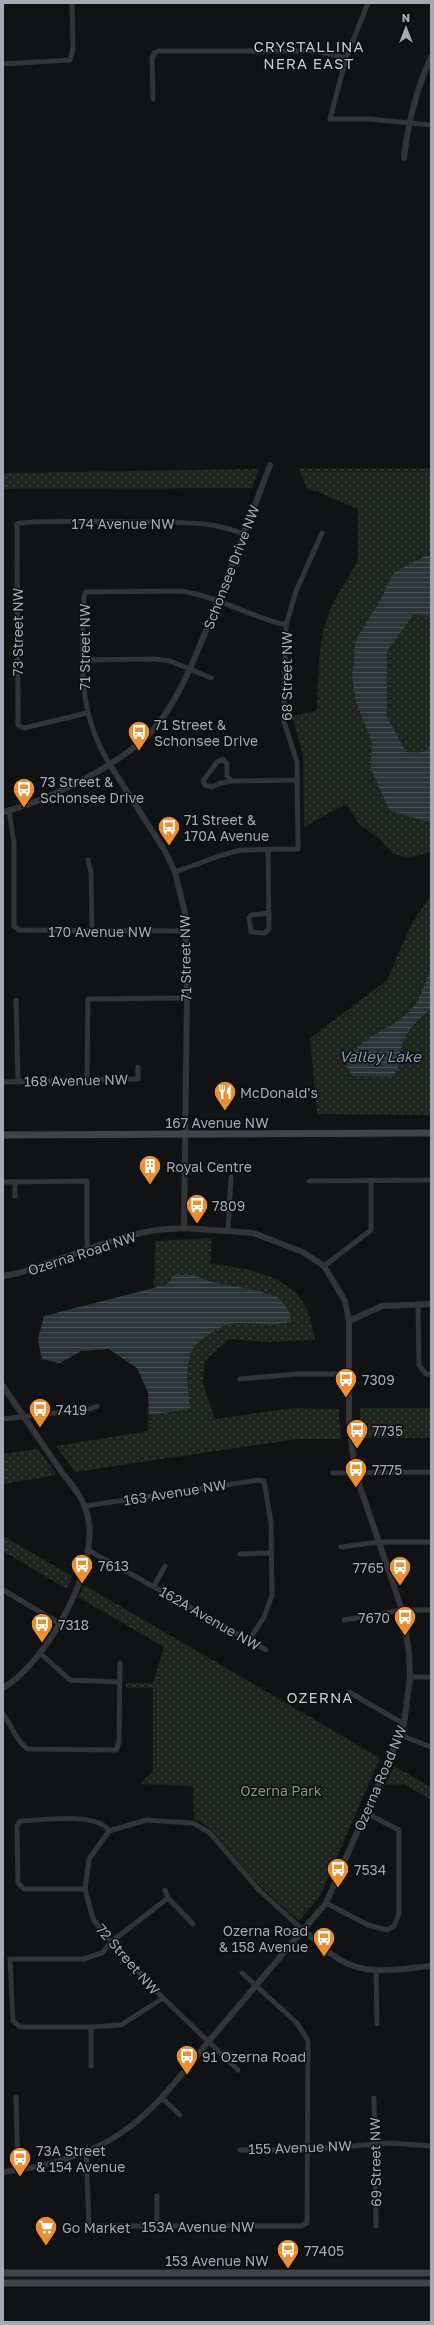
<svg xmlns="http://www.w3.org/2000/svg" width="434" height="2325" viewBox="0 0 434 2325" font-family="'Golos Text',sans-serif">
  <defs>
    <pattern id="park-dots" width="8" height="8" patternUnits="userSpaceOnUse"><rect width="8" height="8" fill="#1e251e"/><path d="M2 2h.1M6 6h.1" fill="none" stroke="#3c423c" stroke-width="1.8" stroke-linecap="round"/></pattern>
    <pattern id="water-rules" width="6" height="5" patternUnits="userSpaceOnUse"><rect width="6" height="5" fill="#2b363b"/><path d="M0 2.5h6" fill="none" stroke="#475055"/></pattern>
  </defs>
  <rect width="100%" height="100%" fill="#111213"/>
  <g fill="url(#park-dots)">
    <polygon points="299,468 431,468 431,852 407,858 392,853 380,839 359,824 346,804 304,827 303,755 292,716 317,711 319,659 323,630 332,605 358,560 358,509 306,487"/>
    <polygon points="259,469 252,488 3,489 3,473"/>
    <polygon points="431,895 431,1115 317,1114 310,1038 387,980 411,925"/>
    <path d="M212,1238L210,1264C243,1267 289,1274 306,1307C311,1317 313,1329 315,1340L265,1342L229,1339L205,1361L203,1383L215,1419L294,1408L339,1409L341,1439H297L75,1472L56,1446L148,1431V1392L137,1368L109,1349L81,1351L60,1363L42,1359L38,1339L44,1316L154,1288L155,1241Z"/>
    <polygon points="360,1408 431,1408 431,1438 361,1438"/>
    <polygon points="38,1449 57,1475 3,1484 3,1454"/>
    <polygon points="3,1536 72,1576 67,1589 3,1551"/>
    <polygon points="84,1585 380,1758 320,1896 299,1921 258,1884 212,1830 194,1818 193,1786 140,1784 153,1771 153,1688 126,1688 126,1683 153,1683 164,1647 78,1597"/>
    <polygon points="394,1766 431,1787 431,1800 404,1784 385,1785"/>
  </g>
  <g fill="url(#water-rules)">
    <path d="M425,556H431V619L428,616L414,614L387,651V717L406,752C417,753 426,754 431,744V823L389,810L371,769L372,743L356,702L352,676L356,639L381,599L393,573Z"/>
    <path d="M431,968V1008C418,1020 406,1030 401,1048C397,1063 403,1063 392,1077L353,1076L347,1067C358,1034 385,1034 408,1013C420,1002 425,983 431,968Z"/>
    <path d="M174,1275H193L212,1282L259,1291L279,1298L289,1311L291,1321C273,1328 254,1322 236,1323C224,1323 196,1340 191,1352C185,1369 188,1392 190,1409L149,1415L148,1392L137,1368L109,1349L81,1351L60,1363L42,1359L38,1339L44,1316L166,1285Z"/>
  </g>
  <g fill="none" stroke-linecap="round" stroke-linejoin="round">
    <g stroke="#333438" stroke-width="5">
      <polyline points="368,3 346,58 330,119 369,119 431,125"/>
      <polyline points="3,64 70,60 73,49 72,3"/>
      <polyline points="153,99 152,59 154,53 159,51 317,51 346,58"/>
      <polyline points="83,660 154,659 170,661 211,678"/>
      <path d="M87,713L24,728L18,725L17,524C26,519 186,522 205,524C219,526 231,529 244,534"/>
      <path d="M110,765C75,708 83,660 84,596L86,592L181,591C217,596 250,617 286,625"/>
      <polyline points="232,781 221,783 212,787 205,785 203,781 217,762 223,759 227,764 227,776 232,781 297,780"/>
      <polyline points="9,810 14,843 14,926 19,930 187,931"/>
      <polyline points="268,849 269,929 265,933 251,932 249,918 251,915 269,913"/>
      <polyline points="88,860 91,873 92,931"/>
      <polyline points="175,872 222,855 241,850 298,849 297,762 284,722 284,712 286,625 296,591 322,533"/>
      <polyline points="16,1000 18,1082"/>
      <polyline points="87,1080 88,999 187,998"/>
      <polyline points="3,1082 138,1079 138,1067"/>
      <polyline points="309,1181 431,1180"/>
      <polyline points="3,1182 87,1181 87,1248"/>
      <polyline points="15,1196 15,1182"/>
      <polyline points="228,1230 231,1177"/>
      <polyline points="324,1266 371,1230 371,1180"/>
      <polyline points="418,1304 419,1365 426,1374 431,1374"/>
      <polyline points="240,1379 297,1374 350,1374"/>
      <polyline points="3,1419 90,1409 97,1406"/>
      <polyline points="333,1473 431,1472"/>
      <polyline points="85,1506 259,1480 264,1481 271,1523 272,1595 264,1617 249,1640"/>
      <polyline points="341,1547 379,1542 431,1542"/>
      <polyline points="88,1550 266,1650"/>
      <polyline points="240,1554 272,1553"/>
      <polyline points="154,1586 165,1566"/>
      <polyline points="3,1590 59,1623"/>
      <polyline points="344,1620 402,1610 431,1610"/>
      <polyline points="40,1653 70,1680 119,1682"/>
      <polyline points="410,1677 431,1677"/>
      <polyline points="349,1692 404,1724"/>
      <path d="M3,1714C11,1724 17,1743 28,1749L116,1750L119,1742L120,1663"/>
      <polyline points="400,1735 431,1747"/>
      <polyline points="109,1831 89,1859 85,1889 93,1919 111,1942 163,1998 238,2070"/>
      <polyline points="109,1831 146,1820 193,1823 210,1833 259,1890 303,1930"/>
      <path d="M85,1889H24L18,1883L17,1826L20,1821C41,1820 98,1812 109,1831"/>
      <polyline points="165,1890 168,1898 193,1924"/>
      <polyline points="326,1903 368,1925 387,1930 394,1926 399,1914 399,1830 366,1813"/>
      <polyline points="376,1971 377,2024"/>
      <polyline points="163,1998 121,2025 91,2027 20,2027 13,2021 10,1959 83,1959 102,1953 111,1942 168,1898"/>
      <polyline points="91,2066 91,2027"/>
      <polyline points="16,2097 18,2170"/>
      <polyline points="162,2098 180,2115"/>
      <polyline points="374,2098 376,2226"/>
      <polyline points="240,2150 301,2150 390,2143 431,2146"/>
      <polyline points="86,2151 89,2226 301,2226 307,2223 308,2041 297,2023 242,1973"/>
      <polyline points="157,2196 157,2226"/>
    </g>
    <g stroke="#333438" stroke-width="6">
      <path d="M404,158C408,122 416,90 431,57"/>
      <polyline points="110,765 165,851 175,872 185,913 187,998 184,1228"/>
      <path d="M3,812C48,801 122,764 153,730C181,699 202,640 218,601C235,556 253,511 270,465"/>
      <path d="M3,1276L19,1273L126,1236L156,1230L184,1228L253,1233L303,1252L324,1266L345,1301L349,1321V1420L355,1472L402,1610L409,1653L410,1677L404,1724L400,1735L326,1903L303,1930C272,1967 240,2004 209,2041C179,2077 151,2117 110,2140C77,2158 40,2168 3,2172"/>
      <polyline points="349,1321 382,1306 431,1304"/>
      <path d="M3,1386L63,1474C76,1489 87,1504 89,1524C95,1575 46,1662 3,1688"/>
      <path d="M303,1930C314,1939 325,1950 337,1958C365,1977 400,1969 431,1966"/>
    </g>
    <g stroke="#414348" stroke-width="7">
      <polyline points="3,1135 431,1133"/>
      <polyline points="3,2273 431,2273"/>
      <polyline points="3,2283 431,2283"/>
    </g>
  </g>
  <defs>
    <g id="bus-pin" transform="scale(1.15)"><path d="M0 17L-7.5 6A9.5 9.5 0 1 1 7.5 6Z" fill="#ea9032" stroke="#0c0d0e"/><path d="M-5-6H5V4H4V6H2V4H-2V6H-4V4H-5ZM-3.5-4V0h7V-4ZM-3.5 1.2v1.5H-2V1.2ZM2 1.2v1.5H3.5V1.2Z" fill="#fff"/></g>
    <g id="restaurant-pin" transform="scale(1.15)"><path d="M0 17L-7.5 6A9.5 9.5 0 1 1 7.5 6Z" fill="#ea9032" stroke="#0c0d0e"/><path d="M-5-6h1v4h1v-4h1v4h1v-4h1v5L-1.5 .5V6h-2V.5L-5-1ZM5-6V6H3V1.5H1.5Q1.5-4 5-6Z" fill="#fff"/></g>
    <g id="building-pin" transform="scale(1.15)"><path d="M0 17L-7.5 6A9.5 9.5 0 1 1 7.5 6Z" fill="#ea9032" stroke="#0c0d0e"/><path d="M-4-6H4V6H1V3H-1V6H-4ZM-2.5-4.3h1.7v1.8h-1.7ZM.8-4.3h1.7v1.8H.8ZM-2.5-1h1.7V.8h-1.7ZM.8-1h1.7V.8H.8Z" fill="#fff"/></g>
    <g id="supermarket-pin" transform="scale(1.15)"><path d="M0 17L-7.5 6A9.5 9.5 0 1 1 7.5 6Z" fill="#ea9032" stroke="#0c0d0e"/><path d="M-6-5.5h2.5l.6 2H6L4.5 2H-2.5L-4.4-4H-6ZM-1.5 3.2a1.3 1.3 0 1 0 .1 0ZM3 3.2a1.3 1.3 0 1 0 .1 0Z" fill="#fff"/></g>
  </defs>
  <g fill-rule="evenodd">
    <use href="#bus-pin" x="139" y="732"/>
    <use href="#bus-pin" x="24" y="789"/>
    <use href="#bus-pin" x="169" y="827"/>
    <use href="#restaurant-pin" x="225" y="1092"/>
    <use href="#building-pin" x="150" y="1166"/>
    <use href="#bus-pin" x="197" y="1205"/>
    <use href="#bus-pin" x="346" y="1379"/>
    <use href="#bus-pin" x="40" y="1409"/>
    <use href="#bus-pin" x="357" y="1430"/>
    <use href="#bus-pin" x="356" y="1469"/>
    <use href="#bus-pin" x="82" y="1565"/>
    <use href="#bus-pin" x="400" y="1567"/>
    <use href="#bus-pin" x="405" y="1617"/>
    <use href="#bus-pin" x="42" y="1624"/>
    <use href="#bus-pin" x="338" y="1869"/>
    <use href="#bus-pin" x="324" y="1938"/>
    <use href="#bus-pin" x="187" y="2056"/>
    <use href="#bus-pin" x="20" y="2158"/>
    <use href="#supermarket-pin" x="46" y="2227"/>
    <use href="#bus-pin" x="288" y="2250"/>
  </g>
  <g text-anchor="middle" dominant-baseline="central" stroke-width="3" stroke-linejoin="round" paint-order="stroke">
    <g font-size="14" fill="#a3aab3" stroke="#0c0d0e">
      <text x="123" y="523">174 Avenue NW</text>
      <text transform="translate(231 567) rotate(-69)">Schonsee Drive NW</text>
      <text transform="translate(17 632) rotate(-90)">73 Street NW</text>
      <text transform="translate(84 647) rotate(-90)">71 Street NW</text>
      <text transform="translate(286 676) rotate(-90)">68 Street NW</text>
      <text x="100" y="931">170 Avenue NW</text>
      <text transform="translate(185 958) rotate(-91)">71 Street NW</text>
      <text transform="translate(76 1080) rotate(-1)">168 Avenue NW</text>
      <text x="217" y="1122">167 Avenue NW</text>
      <text transform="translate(82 1253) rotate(-18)">Ozerna Road NW</text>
      <text transform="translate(175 1492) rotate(-9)">163 Avenue NW</text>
      <text transform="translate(210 1618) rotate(30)">162A Avenue NW</text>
      <text transform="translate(380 1778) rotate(-67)">Ozerna Road NW</text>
      <text transform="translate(128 1959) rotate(49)">72 Street NW</text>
      <text transform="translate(300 2147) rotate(-2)">155 Avenue NW</text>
      <text transform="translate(375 2162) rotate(-91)">69 Street NW</text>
      <text x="198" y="2226">153A Avenue NW</text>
      <text x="217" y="2260">153 Avenue NW</text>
    </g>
    <g font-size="14" fill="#a3aab3" stroke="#0c0d0e" text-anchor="start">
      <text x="154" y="724">71 Street &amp;<tspan x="154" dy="16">Schonsee Drive</tspan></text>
      <text x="40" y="781">73 Street &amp;<tspan x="40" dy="16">Schonsee Drive</tspan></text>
      <text x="184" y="819">71 Street &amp;<tspan x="184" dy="16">170A Avenue</tspan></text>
      <text x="240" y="1092">McDonald's</text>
      <text x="166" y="1166">Royal Centre</text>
      <text x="212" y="1205">7809</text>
      <text x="362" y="1379">7309</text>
      <text x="56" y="1409">7419</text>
      <text x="372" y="1430">7735</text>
      <text x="372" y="1469">7775</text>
      <text x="98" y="1565">7613</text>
      <text x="384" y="1567" text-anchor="end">7765</text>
      <text x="390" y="1617" text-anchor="end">7670</text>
      <text x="58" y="1624">7318</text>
      <text x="354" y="1869">7534</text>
      <text x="308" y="1930" text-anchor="end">Ozerna Road<tspan x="308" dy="16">&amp; 158 Avenue</tspan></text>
      <text x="202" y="2056">91 Ozerna Road</text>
      <text x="36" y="2150">73A Street<tspan x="36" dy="16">&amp; 154 Avenue</tspan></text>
      <text x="62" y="2227">Go Market</text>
      <text x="304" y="2250">77405</text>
    </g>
    <g font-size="14" fill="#7e9e7b" stroke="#0c0d0e">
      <text x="281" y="1790">Ozerna Park</text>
    </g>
    <g font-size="15" letter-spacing="1" fill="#c4c9cf" stroke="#0c0d0e">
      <text x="309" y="46">CRYSTALLINA<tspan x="309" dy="17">NERA EAST</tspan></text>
      <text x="320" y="1697">OZERNA</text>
    </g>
    <g font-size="15" font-style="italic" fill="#7b9ead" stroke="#0c0d0e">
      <text x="380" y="1056">Valley Lake</text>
    </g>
  </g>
  <rect width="434" height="2325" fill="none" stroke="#a3aab3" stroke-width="8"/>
  <g transform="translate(406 28)" stroke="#0c0d0e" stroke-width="3" paint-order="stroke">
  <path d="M0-3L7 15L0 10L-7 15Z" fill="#a3aab3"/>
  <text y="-6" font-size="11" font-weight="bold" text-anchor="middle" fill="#a3aab3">N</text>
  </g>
</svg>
